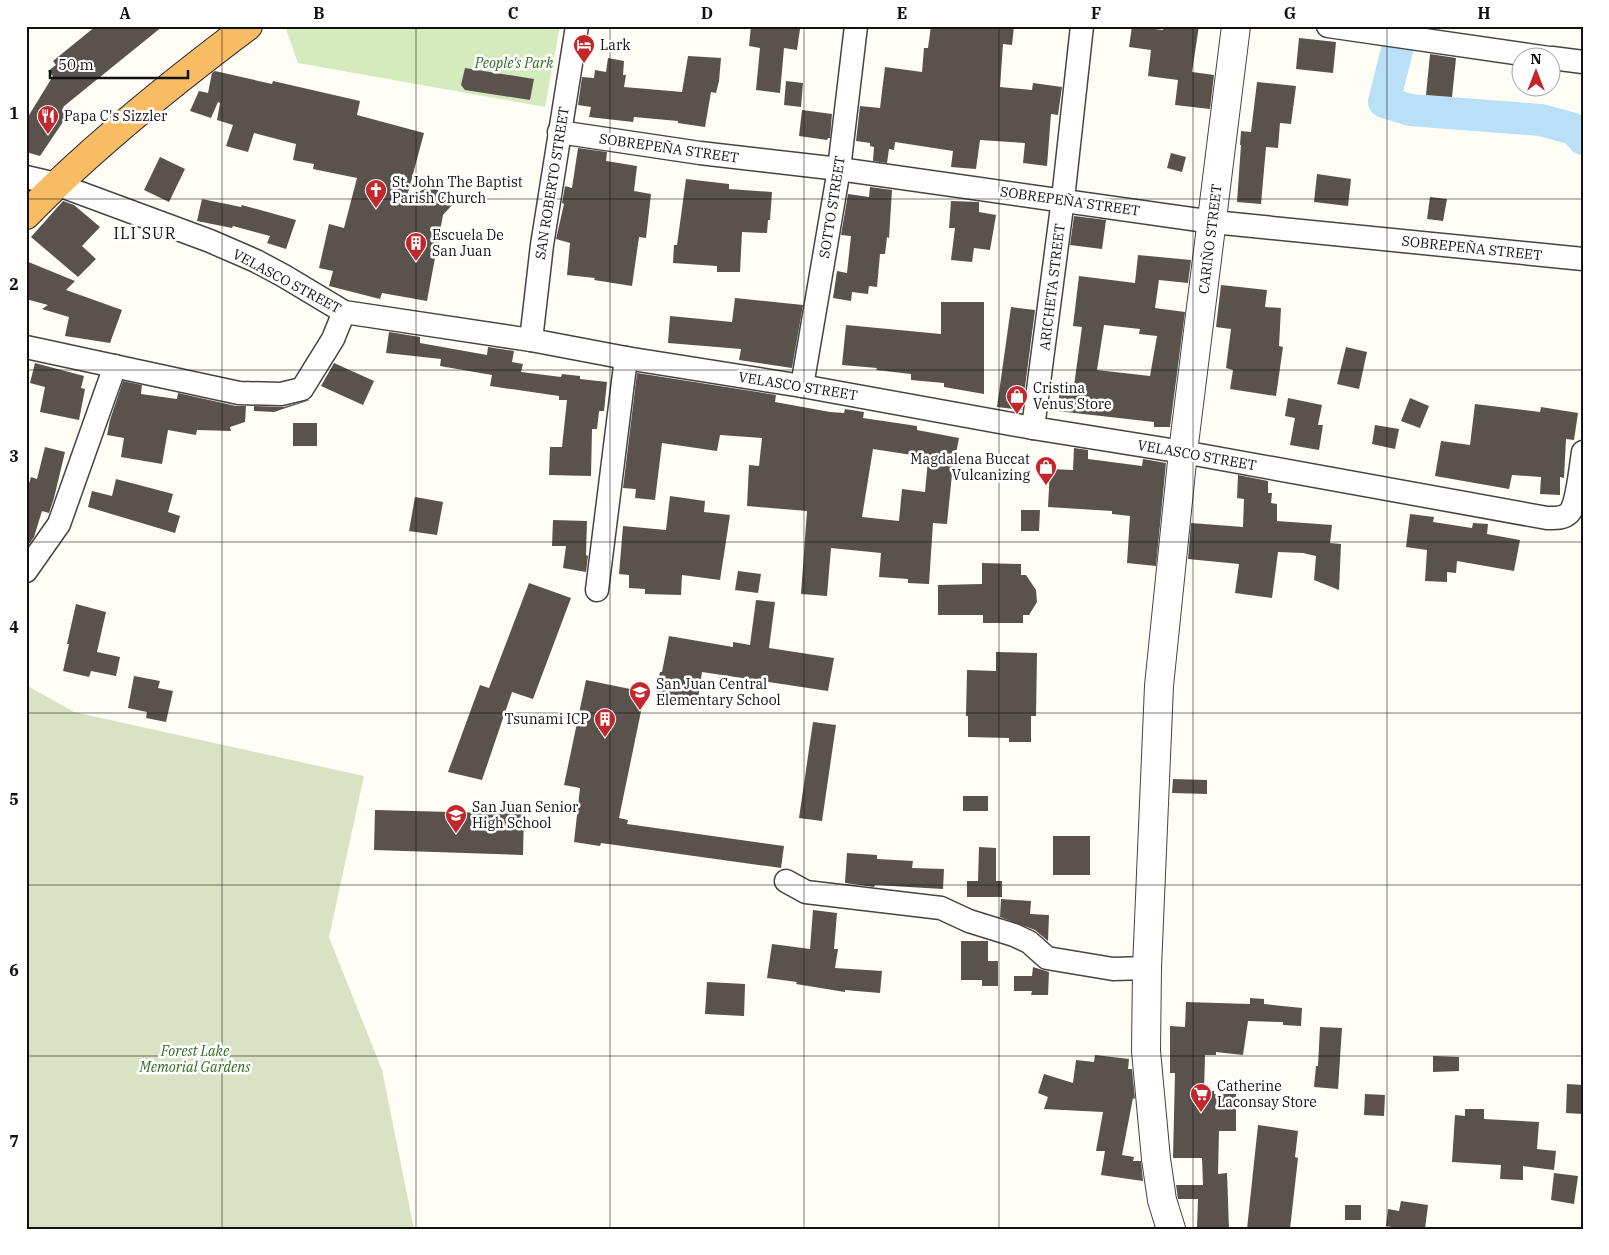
<svg xmlns="http://www.w3.org/2000/svg" width="1609" height="1255" viewBox="0 0 1609 1255" font-family="'IBM Plex Serif',serif">
  <rect width="100%" height="100%" fill="#fffdf5"/>
  <polygon fill="#d5ebbd" points="285,26 560,26 545,107 298,63"/>
  <polygon fill="#d9e3c4" points="26,685 74,712 364,776 329,937 382,1070 414,1229 26,1229"/>
  <g fill="none" stroke-linecap="round" stroke-linejoin="round">
    <polyline stroke="#b9e0f7" stroke-width="32" points="1403,26 1384,102 1410,110 1541,120 1574,129 1583,139"/>
  </g>
  <g fill="#5a524d" fill-rule="evenodd">
    <polygon points="96,26 163,26 63,107 69,113 40,156 26,152 26,120 53,76 48,71 56,65 53,61"/>
    <polygon points="751,26 784,26 800,29 797,50 784,48 780,93 756,90 760,48 749,46"/>
    <polygon points="931,26 1014,26 1012,45 1003,44 1000,87 1032,90 1033,83 1062,87 1058,115 1051,114 1047,166 1023,163 1025,143 980,140 976,169 951,167 953,151 895,142 894,150 889,149 887,163 873,161 874,147 870,146 870,143 856,141 860,106 880,108 885,67 922,72 924,48 928,48"/>
    <polygon points="1132,26 1163,30 1163,26 1199,26 1192,72 1214,75 1210,109 1175,105 1178,80 1148,76 1151,50 1129,47"/>
    <polygon points="1299,38 1336,42 1333,73 1296,69"/>
    <polygon points="1430,54 1456,58 1452,97 1426,95"/>
    <polygon points="688,56 721,58 719,81 716,93 711,92 705,127 678,123 678,121 634,117 633,122 589,117 591,107 578,105 582,77 594,78 595,70 606,72 608,58 624,61 623,75 626,75 624,87 682,92"/>
    <polygon points="465,68 534,79 530,100 465,90 461,85"/>
    <polygon points="215,71 272,84 273,81 360,101 357,115 424,133 406,200 432,184 452,205 443,215 427,301 382,293 380,299 329,286 333,271 319,268 329,224 344,228 357,178 313,169 314,164 293,160 296,144 254,133 248,152 226,146 233,125 217,120 220,103 218,102 211,118 190,111 199,91 208,93 212,73"/>
    <polygon points="786,81 803,83 801,107 784,105"/>
    <polygon points="1257,82 1296,86 1291,124 1280,123 1278,148 1266,147 1261,204 1237,202 1241,145 1240,145 1241,131 1251,132"/>
    <polygon points="802,110 832,114 830,138 828,138 827,140 799,136"/>
    <polygon points="578,148 607,152 606,161 637,166 634,191 651,194 646,238 639,237 632,286 594,280 595,278 567,275 570,243 556,239 564,204 562,203 565,186 572,188"/>
    <polygon points="1171,153 1186,157 1182,172 1167,168"/>
    <polygon points="160,157 185,169 169,202 144,190"/>
    <polygon points="1317,174 1351,179 1348,206 1314,202"/>
    <polygon points="686,179 729,184 729,189 772,192 770,220 768,220 767,233 742,232 740,272 717,272 717,266 673,263 674,245 677,245"/>
    <polygon points="870,187 892,190 889,238 887,237 885,254 880,254 877,287 869,286 868,294 852,292 851,301 833,298 837,271 847,273 851,236 841,235 848,194 869,197"/>
    <polygon points="1430,197 1447,199 1443,221 1427,219"/>
    <polygon points="202,199 241,207 242,205 296,220 286,249 267,243 270,236 233,226 232,228 197,221"/>
    <polygon points="63,201 74,205 100,227 82,246 96,259 78,277 31,237"/>
    <polygon points="951,201 979,202 979,212 996,215 990,250 974,248 972,262 951,260 955,228 949,228"/>
    <polygon points="1074,216 1106,220 1102,249 1070,245"/>
    <path d="M1138,255L1191,260L1188,283L1159,280L1155,308L1185,312L1170,427H1154V422L1057,411L1061,384L1074,386L1082,327L1073,326L1079,276L1135,283ZM1104,325L1140,329L1139,334L1157,336L1150,376L1097,370Z"/>
    <polygon points="26,261 75,281 66,290 122,310 110,343 65,336 69,317 42,309 48,305 26,299"/>
    <polygon points="1221,285 1267,290 1265,307 1281,308 1279,346 1283,347 1276,396 1230,389 1233,370 1226,368 1231,329 1216,327"/>
    <polygon points="735,298 803,305 792,368 739,360 741,349 668,343 670,316 732,322"/>
    <polygon points="941,302 984,302 984,394 944,387 944,383 911,380 911,374 876,370 877,368 842,365 846,325 941,334"/>
    <polygon points="1011,307 1035,310 1022,410 997,407"/>
    <polygon points="389,332 420,337 420,343 487,355 488,347 514,351 512,362 523,364 521,372 561,377 562,374 580,376 580,379 607,382 604,411 599,411 597,429 592,429 591,476 549,475 550,447 562,447 567,400 559,400 559,396 490,386 492,375 440,366 441,359 386,353"/>
    <polygon points="1346,347 1367,352 1359,389 1337,384"/>
    <polygon points="35,363 84,376 81,388 85,389 79,420 40,412 45,387 30,383"/>
    <polygon points="334,363 374,381 363,405 321,386"/>
    <path d="M637,373L776,395L775,402L830,412L844,413L845,409L864,412L863,418L917,426V430L959,438L952,474L947,524L933,523L929,584L908,583V579L879,577L881,553L831,548L827,596L801,594L807,511L747,506L749,465L759,466L762,438L720,435L717,451L662,443L655,500L635,498L636,489L623,488ZM873,449L925,457V459L928,460L925,492L902,489L899,521L862,517Z"/>
    <polygon points="123,381 142,385 141,394 177,399 178,393 236,406 246,406 245,422 230,427 231,431 197,430 196,435 168,430 162,464 121,457 124,438 107,435 110,420"/>
    <polygon points="1288,398 1322,405 1318,425 1323,425 1319,450 1290,445 1295,418 1285,416"/>
    <polygon points="1410,398 1429,406 1420,428 1401,421"/>
    <polygon points="308,400 310,400 274,412 254,411 254,406 284,407"/>
    <polygon points="1475,404 1540,412 1541,407 1578,413 1574,440 1566,439 1564,478 1560,477 1560,495 1540,494 1541,477 1512,475 1509,489 1435,476 1441,441 1470,445"/>
    <rect x="293" y="423" width="24" height="23"/>
    <polygon points="1375,425 1399,429 1395,449 1372,444"/>
    <polygon points="45,447 65,452 54,498 49,513 42,511 34,537 26,548 26,493 31,477 37,479"/>
    <polygon points="1074,448 1088,450 1088,459 1142,466 1143,459 1166,463 1156,566 1127,563 1130,516 1112,514 1112,511 1048,507 1050,469 1073,470"/>
    <polygon points="1238,475 1268,481 1268,493 1272,493 1271,503 1277,504 1277,521 1332,525 1330,543 1341,544 1339,590 1314,580 1316,556 1303,553 1278,552 1272,598 1235,593 1239,564 1188,559 1191,523 1243,527 1244,499 1237,498"/>
    <polygon points="116,479 173,494 168,512 180,516 175,533 88,507 92,491 112,496"/>
    <polygon points="670,496 705,501 704,512 730,515 720,580 682,575 681,595 645,594 645,589 629,588 629,575 619,574 623,526 666,530"/>
    <polygon points="415,497 443,502 437,535 409,531"/>
    <polygon points="1021,510 1040,510 1039,531 1021,531"/>
    <polygon points="1410,514 1434,517 1433,522 1472,528 1473,523 1488,524 1487,534 1520,540 1514,571 1457,561 1456,573 1447,572 1447,582 1425,581 1427,550 1406,547"/>
    <polygon points="553,520 587,521 586,555 588,556 586,572 563,568 566,546 552,546"/>
    <polygon points="982,563 1021,564 1021,575 1026,575 1036,590 1037,602 1029,615 1023,615 1023,623 983,623 983,615 938,615 938,585 982,584"/>
    <polygon points="738,571 761,574 758,593 735,590"/>
    <polygon points="529,583 571,598 533,699 512,692 482,780 448,772 480,685 489,688"/>
    <polygon points="756,600 775,602 769,648 834,658 828,691 702,672 698,699 656,692 660,672 662,672 669,636 733,647 733,642 750,645"/>
    <polygon points="76,604 106,612 97,652 120,657 116,676 91,671 89,677 63,671 69,644 67,644"/>
    <polygon points="996,652 1037,653 1036,716 1031,716 1031,742 1009,742 1009,738 968,737 968,716 966,716 967,670 996,671"/>
    <polygon points="134,676 160,681 158,688 173,691 166,722 146,718 147,712 128,708"/>
    <polygon points="586,680 645,692 619,818 628,820 627,824 784,846 781,868 601,843 600,846 574,842 580,788 564,785"/>
    <polygon points="813,722 836,725 822,821 799,818"/>
    <polygon points="1173,779 1207,780 1207,794 1172,793"/>
    <rect x="963" y="796" width="25" height="15"/>
    <polygon points="375,810 524,814 523,855 374,850"/>
    <rect x="1053" y="836" width="37" height="39"/>
    <polygon points="979,847 996,848 996,881 1002,881 1002,897 967,897 967,881 978,881"/>
    <polygon points="847,853 877,855 877,859 913,861 912,868 944,869 943,889 875,885 874,887 845,883"/>
    <polygon points="1001,899 1031,901 1030,914 1049,915 1048,941 1035,930 1000,917"/>
    <polygon points="813,910 837,913 834,949 838,949 835,968 882,971 880,993 845,990 845,992 796,984 797,982 767,978 772,944 810,949"/>
    <polygon points="961,941 988,941 988,961 998,961 998,986 982,986 982,980 961,980"/>
    <polygon points="1033,967 1049,972 1048,995 1031,995 1032,991 1014,991 1014,976 1032,976"/>
    <polygon points="707,982 745,984 744,1016 705,1014"/>
    <polygon points="1250,998 1264,999 1264,1004 1302,1008 1301,1026 1283,1025 1283,1022 1248,1021 1243,1055 1216,1052 1216,1055 1205,1055 1204,1092 1214,1091 1214,1094 1236,1094 1236,1131 1219,1131 1218,1174 1227,1173 1229,1229 1197,1229 1198,1199 1178,1199 1176,1185 1203,1185 1202,1158 1173,1158 1175,1073 1170,1073 1170,1026 1185,1027 1186,1002 1250,1004"/>
    <polygon points="1320,1027 1342,1028 1338,1089 1314,1087 1316,1066 1318,1066"/>
    <polygon points="1095,1055 1129,1059 1128,1069 1132,1069 1135,1099 1133,1098 1122,1155 1134,1157 1133,1161 1141,1161 1143,1181 1101,1175 1105,1151 1096,1151 1103,1112 1044,1109 1048,1097 1038,1093 1044,1074 1073,1083 1076,1060 1094,1062"/>
    <polygon points="1433,1056 1459,1057 1459,1071 1433,1072"/>
    <polygon points="1567,1084 1583,1085 1583,1114 1566,1113"/>
    <polygon points="1365,1094 1385,1095 1384,1116 1364,1115"/>
    <polygon points="1465,1109 1484,1109 1484,1119 1539,1122 1537,1149 1556,1151 1554,1170 1523,1166 1523,1180 1500,1179 1501,1165 1452,1162 1455,1115 1465,1116"/>
    <polygon points="1258,1125 1298,1131 1295,1157 1298,1158 1290,1229 1247,1229"/>
    <polygon points="1554,1173 1578,1176 1574,1204 1551,1200"/>
    <polygon points="1401,1201 1428,1205 1425,1229 1403,1229 1386,1226 1388,1209 1399,1211"/>
    <rect x="1345" y="1205" width="16" height="15"/>
  </g>
  <g fill="none" stroke-linecap="round" stroke-linejoin="round">
    <g stroke="#444" stroke-width="25">
      <g id="minor">
        <polyline points="1328,26 1549,58"/>
        <polyline points="1552,58 1583,62"/>
        <polyline points="559,132 700,153 839,169 1213,222 1583,259"/>
        <path d="M26,177L56,184L210,241L256,261L284,276L344,312L531,340L626,358L802,386L1033,428L1183,452L1547,518C1555,518 1563,519 1569,513C1577,505 1581,465 1583,452"/>
        <polyline points="531,340 542,245 577,26"/>
        <polyline points="26,347 239,393 281,394 302,389 333,339 344,312"/>
        <polyline points="802,386 839,169 856,26"/>
        <polyline points="1033,428 1063,199 1082,26"/>
        <polyline points="26,571 59,524 115,366"/>
        <polyline points="597,590 626,358"/>
        <polyline points="786,881 806,892 941,908 969,921 1014,935 1029,942 1047,958 1113,969 1147,968"/>
      </g>
    </g>
    <g stroke="#444" stroke-width="30">
      <polyline id="tertiary" points="1171,1229 1162,1200 1156,1159 1146,1051 1147,968 1159,686 1183,452 1236,26"/>
    </g>
    <g stroke="#222" stroke-width="30">
      <path id="trunk" d="M26,215C92,147 172,83 248,26"/>
    </g>
    <use href="#minor" stroke="#fff" stroke-width="22"/>
    <use href="#tertiary" stroke="#fff" stroke-width="28"/>
    <use href="#trunk" stroke="#f7bc64" stroke-width="28"/>
  </g>
  <path fill="none" stroke="#111" stroke-width="1" stroke-opacity="0.55" d="M222,26V1229M416,26V1229M610,26V1229M804,26V1229M999,26V1229M1193,26V1229M1387,26V1229M26,199H1583M26,370H1583M26,542H1583M26,713H1583M26,885H1583M26,1056H1583"/>
  <defs>
    <g id="hotel-pin" transform="scale(1.125)"><path d="M0 17L-7.5 6A9.5 9.5 0 1 1 7.5 6Z" fill="#c4262e" stroke="#fff"/><path d="M-6-4.5h1.5V1H6V5H4.5V3h-9V5H-6ZM-4 0a1.8 1.8 0 1 1 3.6 0ZM.5 0V-2.5h3Q6-2.5 6 0Z" fill="#fff"/></g>
    <g id="restaurant-pin" transform="scale(1.125)"><path d="M0 17L-7.5 6A9.5 9.5 0 1 1 7.5 6Z" fill="#c4262e" stroke="#fff"/><path d="M-5-6h1v4h1v-4h1v4h1v-4h1v5L-1.5 .5V6h-2V.5L-5-1ZM5-6V6H3V1.5H1.5Q1.5-4 5-6Z" fill="#fff"/></g>
    <g id="church-pin" transform="scale(1.125)"><path d="M0 17L-7.5 6A9.5 9.5 0 1 1 7.5 6Z" fill="#c4262e" stroke="#fff"/><path d="M-1.2-6h2.4v3.5h3.3v2.4h-3.3V6h-2.4V-.1h-3.3v-2.4h3.3Z" fill="#fff"/></g>
    <g id="building-pin" transform="scale(1.125)"><path d="M0 17L-7.5 6A9.5 9.5 0 1 1 7.5 6Z" fill="#c4262e" stroke="#fff"/><path d="M-4-6H4V6H1V3H-1V6H-4ZM-2.5-4.3h1.7v1.8h-1.7ZM.8-4.3h1.7v1.8H.8ZM-2.5-1h1.7V.8h-1.7ZM.8-1h1.7V.8H.8Z" fill="#fff"/></g>
    <g id="shop-pin" transform="scale(1.125)"><path d="M0 17L-7.5 6A9.5 9.5 0 1 1 7.5 6Z" fill="#c4262e" stroke="#fff"/><path d="M-5-2.5h2.3a2.7 3.5 0 0 1 5.4 0H5L5.5 6h-11ZM-1.5-2.5h3a1.5 2.3 0 0 0-3 0Z" fill="#fff"/></g>
    <g id="school-pin" transform="scale(1.125)"><path d="M0 17L-7.5 6A9.5 9.5 0 1 1 7.5 6Z" fill="#c4262e" stroke="#fff"/><path d="M0-5L7-2L0 1L-7-2ZM-4 1L0 2.5L4 1V4Q0 6-4 4Z" fill="#fff"/></g>
    <g id="supermarket-pin" transform="scale(1.125)"><path d="M0 17L-7.5 6A9.5 9.5 0 1 1 7.5 6Z" fill="#c4262e" stroke="#fff"/><path d="M-6-5.5h2.5l.6 2H6L4.5 2H-2.5L-4.4-4H-6ZM-1.5 3.2a1.3 1.3 0 1 0 .1 0ZM3 3.2a1.3 1.3 0 1 0 .1 0Z" fill="#fff"/></g>
  </defs>
  <g fill-rule="evenodd">
    <use href="#hotel-pin" x="584" y="45"/>
    <use href="#restaurant-pin" x="48" y="116"/>
    <use href="#church-pin" x="376" y="190"/>
    <use href="#building-pin" x="416" y="243"/>
    <use href="#shop-pin" x="1017" y="396"/>
    <use href="#shop-pin" x="1046" y="467"/>
    <use href="#school-pin" x="640" y="692"/>
    <use href="#building-pin" x="605" y="719"/>
    <use href="#school-pin" x="456" y="815"/>
    <use href="#supermarket-pin" x="1201" y="1094"/>
  </g>
  <g text-anchor="middle" dominant-baseline="central" stroke-width="5" stroke-linejoin="round" paint-order="stroke">
    <g font-size="14" fill="#111" stroke="#fff" text-anchor="start">
      <text x="600" y="45">Lark</text>
      <text x="64" y="116">Papa C's Sizzler</text>
      <text x="392" y="182">St. John The Baptist<tspan x="392" dy="16">Parish Church</tspan></text>
      <text x="432" y="235">Escuela De<tspan x="432" dy="16">San Juan</tspan></text>
      <text x="1033" y="388">Cristina<tspan x="1033" dy="16">Venus Store</tspan></text>
      <text x="1030" y="459" text-anchor="end">Magdalena Buccat<tspan x="1030" dy="16">Vulcanizing</tspan></text>
      <text x="656" y="684">San Juan Central<tspan x="656" dy="16">Elementary School</tspan></text>
      <text x="589" y="719" text-anchor="end">Tsunami ICP</text>
      <text x="472" y="807">San Juan Senior<tspan x="472" dy="16">High School</tspan></text>
      <text x="1217" y="1086">Catherine<tspan x="1217" dy="16">Laconsay Store</tspan></text>
    </g>
    <g font-size="14" font-style="italic" fill="#2f6b1f" stroke="#fff">
      <text x="514" y="63">People's Park</text>
      <text x="195" y="1051">Forest Lake<tspan x="195" dy="16">Memorial Gardens</tspan></text>
    </g>
    <g font-size="14" fill="#111" stroke="#fff">
      <text transform="translate(669 148) rotate(8)">SOBREPEÑA STREET</text>
      <text transform="translate(552 183) rotate(-81)">SAN ROBERTO STREET</text>
      <text transform="translate(1070 201) rotate(8)">SOBREPEÑA STREET</text>
      <text transform="translate(832 207) rotate(-81)">SOTTO STREET</text>
      <text transform="translate(1210 239) rotate(-83)">CARIÑO STREET</text>
      <text transform="translate(1472 248) rotate(6)">SOBREPEÑA STREET</text>
      <text transform="translate(287 281) rotate(28)">VELASCO STREET</text>
      <text transform="translate(1052 287) rotate(-83)">ARICHETA STREET</text>
      <text transform="translate(798 386) rotate(9)">VELASCO STREET</text>
      <text transform="translate(1197 455) rotate(10)">VELASCO STREET</text>
    </g>
    <g font-size="16" letter-spacing="1" fill="#111" stroke="#fff">
      <text x="145" y="233">ILI SUR</text>
    </g>
  </g>
  <rect width="1609" height="1255" fill="none" stroke="#ffffff" stroke-width="55"/>
  <g transform="translate(1536 72)"><circle r="24" fill="#ffffff" stroke="#a0a0a0"/>
  <path d="M0-4L9 19L0 12L-9 19Z" fill="#c4262e"/>
  <text y="-8" font-size="14" font-weight="bold" text-anchor="middle" fill="#111111">N</text>
  </g>
  <path d="M50 70v8h138v-8" fill="none" stroke="#111111" stroke-width="2.5"/>
  <text x="58" y="70" font-size="15" fill="#111111" stroke="#ffffff" stroke-width="4" paint-order="stroke">50 m</text>
  <rect x="28" y="28" width="1554" height="1200" fill="none" stroke="#111" stroke-width="2"/>
  <g font-size="16" text-anchor="middle" font-weight="bold" fill="#111">
    <text x="125" y="19">A</text>
    <text x="319" y="19">B</text>
    <text x="513" y="19">C</text>
    <text x="707" y="19">D</text>
    <text x="902" y="19">E</text>
    <text x="1096" y="19">F</text>
    <text x="1290" y="19">G</text>
    <text x="1484" y="19">H</text>
    <text x="14" y="119">1</text>
    <text x="14" y="290">2</text>
    <text x="14" y="462">3</text>
    <text x="14" y="633">4</text>
    <text x="14" y="805">5</text>
    <text x="14" y="976">6</text>
    <text x="14" y="1147">7</text>
  </g>
</svg>
